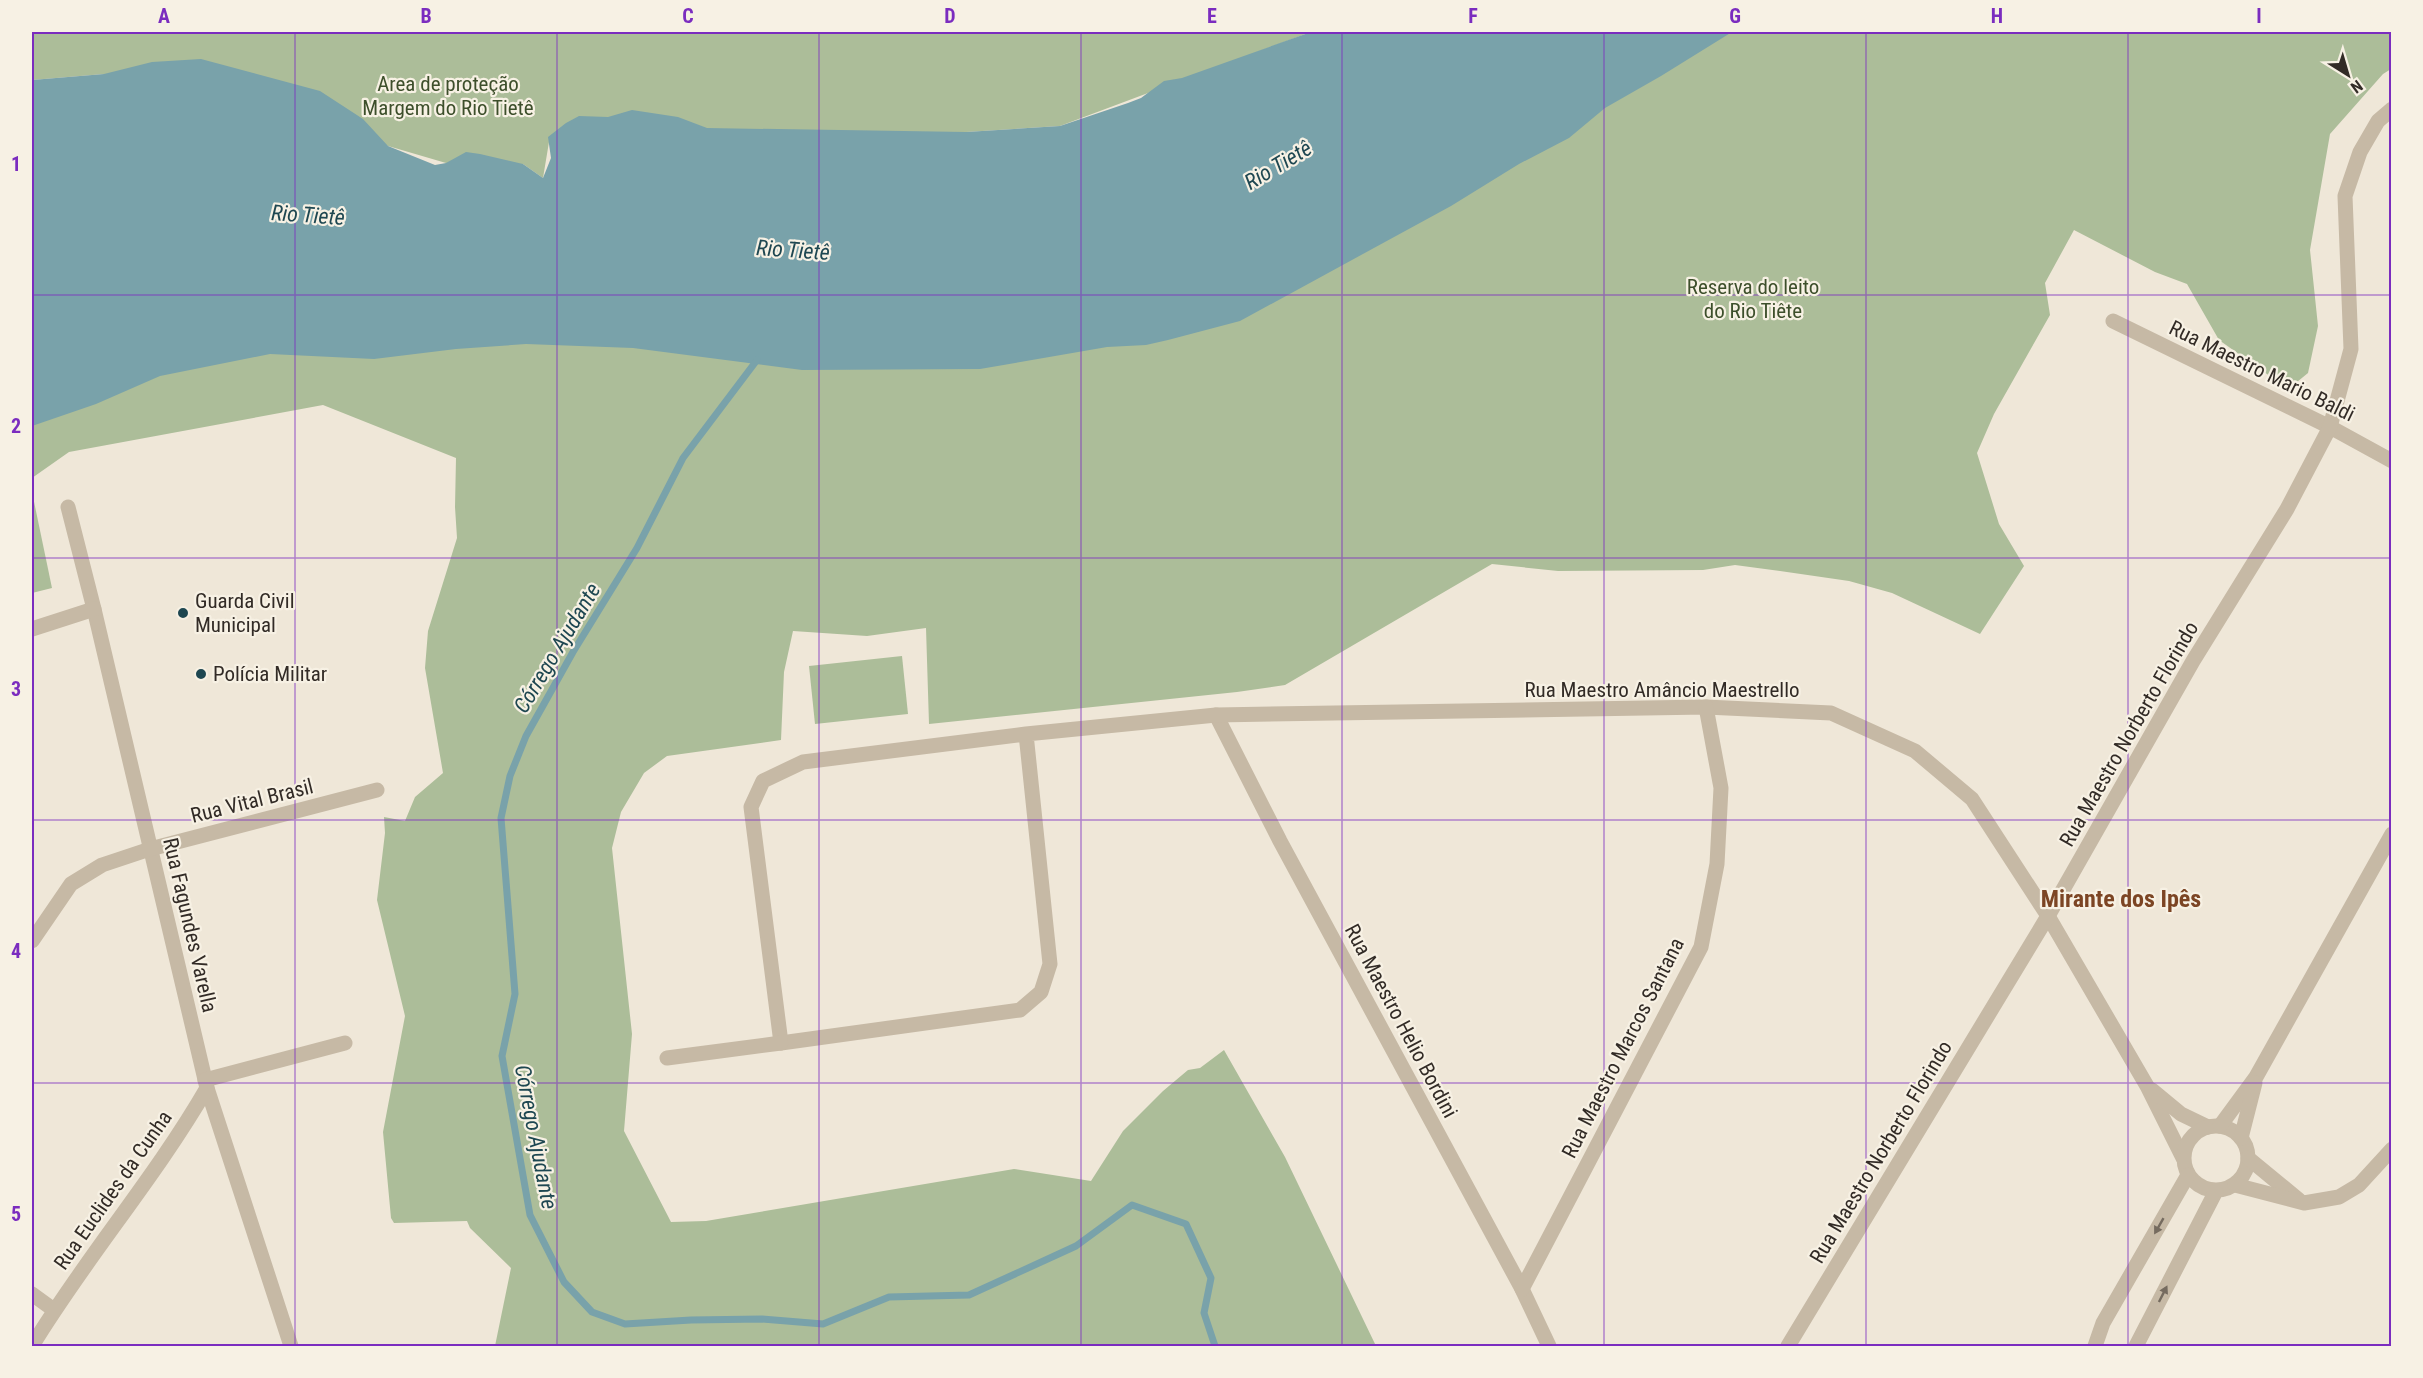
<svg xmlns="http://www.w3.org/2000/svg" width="2423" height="1378" viewBox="0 0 2423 1378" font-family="'Roboto Condensed',sans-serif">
  <rect width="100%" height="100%" fill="#efe7d8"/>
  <g fill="#acbd99">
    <polygon points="32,32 1311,32 1060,126 966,132 550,136 543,178 523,164 446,163 388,146 104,74 32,80"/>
    <polygon points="1654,32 2391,32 2391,69 2383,74 2330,134 2310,250 2318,326 2308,373 2297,382 2274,379 2219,340 2187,284 2155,272 2074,230 2045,283 2050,315 1994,414 1977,453 1999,524 2024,566 1980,634 1892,593 1849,581 1780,571 1735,565 1703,570 1558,571 1492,564 1285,685 1237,692 929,724 926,628 867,636 793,631 784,672 781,740 667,756 644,773 621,812 612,848 632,1034 624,1131 671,1222 706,1221 1014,1169 1091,1181 1123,1131 1163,1091 1188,1070 1200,1068 1224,1050 1285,1157 1376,1346 495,1346 511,1268 470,1228 467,1221 394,1223 391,1218 383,1132 405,1016 377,900 385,833 384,817 405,821 415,797 443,773 425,668 428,631 457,538 455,507 456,458 323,405 69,452 32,478 32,365"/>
    <polygon points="32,492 52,588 32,593"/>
    <polygon points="902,656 908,714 815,724 809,666"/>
  </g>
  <polygon fill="#79a2aa" points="1311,32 1732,32 1661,76 1605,108 1569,138 1519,164 1451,206 1240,321 1168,340 1146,345 1107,347 980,369 802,370 633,348 526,344 456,349 374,359 270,354 160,376 96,404 32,426 32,80 104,74 152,62 201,59 320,91 363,119 388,146 435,165 446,163 466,152 480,154 523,164 543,178 551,158 548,137 566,123 579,116 608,117 632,110 678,117 707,128 966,132 1060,126 1128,103 1141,98 1164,81 1182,78"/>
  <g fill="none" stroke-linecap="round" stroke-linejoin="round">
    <polyline stroke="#79a2aa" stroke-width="7" points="757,360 683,458 637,548 573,652 526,736 510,776 501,818 515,994 502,1056 530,1215 564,1282 592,1312 625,1324 691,1320 762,1319 823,1324 889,1297 969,1295 1076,1246 1132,1205 1186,1224 1211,1278 1204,1313 1215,1346"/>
    <g stroke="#c6b9a5" stroke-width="15">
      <polyline points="2113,321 2330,427 2392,461"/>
      <polyline points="68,507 94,609 207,1088 291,1346"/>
      <polyline points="32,629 94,609"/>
      <polyline points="1216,715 1280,841 1522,1289 1549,1346"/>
      <polyline points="1026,734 1050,964 1041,992 1020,1010 781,1043 751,807 763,781 803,762 1026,734 1216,715 1706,707 1831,713 1915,751 1972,799 2048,916 2147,1086 2183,1158"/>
      <polyline points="32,941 71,884 102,865 150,849 377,790"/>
      <polyline points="667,1058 781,1043"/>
      <polyline points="205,1080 345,1043"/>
      <polyline points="2152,1090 2181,1114 2208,1127"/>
      <circle cx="2216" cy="1158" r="32"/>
      <polyline points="2220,1126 2256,1077 2392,834"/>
      <polyline points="2241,1138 2255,1083"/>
      <polyline points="2248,1158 2299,1200"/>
      <polyline points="2235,1185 2304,1203 2339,1197 2359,1185 2392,1149"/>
      <polyline points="1522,1289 1701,947 1717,864 1721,788 1706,707"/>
      <polyline points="32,1294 54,1310"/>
      <path d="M32,1346C86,1257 155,1178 207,1088"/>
      <polyline points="1788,1346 2048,916 2193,661 2287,509 2330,427 2351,349 2345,196 2360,152 2378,121 2392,109"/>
      <polyline points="2095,1346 2103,1323 2188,1175"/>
      <polyline points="2136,1346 2216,1191"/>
    </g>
  </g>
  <defs><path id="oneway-solid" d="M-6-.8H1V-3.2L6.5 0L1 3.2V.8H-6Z" transform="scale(1.5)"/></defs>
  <g fill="#756b5f">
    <use href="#oneway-solid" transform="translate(2159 1226) rotate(120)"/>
    <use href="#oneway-solid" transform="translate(2163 1294) rotate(-63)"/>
  </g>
  <path fill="none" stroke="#7b2cbf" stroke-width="1.5" stroke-opacity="0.55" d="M295,32V1346M557,32V1346M819,32V1346M1081,32V1346M1342,32V1346M1604,32V1346M1866,32V1346M2128,32V1346M32,295H2392M32,558H2392M32,820H2392M32,1083H2392"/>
  <g fill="#1e4751" stroke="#f7f1e4" stroke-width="2">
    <circle cx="183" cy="613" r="6"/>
    <circle cx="201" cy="674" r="6"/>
  </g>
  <g text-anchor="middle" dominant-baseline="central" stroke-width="4.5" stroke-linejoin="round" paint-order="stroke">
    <g font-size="21" fill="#3d4f2b" stroke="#f7f1e4">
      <text x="448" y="84">Area de proteção<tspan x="448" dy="24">Margem do Rio Tietê</tspan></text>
      <text x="1753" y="287">Reserva do leito<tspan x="1753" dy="24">do Rio Tiête</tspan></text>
    </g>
    <g font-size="21" fill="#322b26" stroke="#f7f1e4">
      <text transform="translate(2262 371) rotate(26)">Rua Maestro Mario Baldi</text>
      <text x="1662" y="690">Rua Maestro Amâncio Maestrello</text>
      <text transform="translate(2129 734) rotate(-60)">Rua Maestro Norberto Florindo</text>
      <text transform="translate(252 801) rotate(-14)">Rua Vital Brasil</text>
      <text transform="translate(190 925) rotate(77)">Rua Fagundes Varella</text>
      <text transform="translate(1401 1021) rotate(62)">Rua Maestro Helio Bordini</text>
      <text transform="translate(1623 1048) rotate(-63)">Rua Maestro Marcos Santana</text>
      <text transform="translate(1881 1152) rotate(-59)">Rua Maestro Norberto Florindo</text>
      <text transform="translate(113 1190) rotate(-55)">Rua Euclides da Cunha</text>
    </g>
    <g font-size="21" fill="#322b26" stroke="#f7f1e4" text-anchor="start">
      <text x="195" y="601">Guarda Civil<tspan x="195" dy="24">Municipal</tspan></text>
      <text x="213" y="674">Polícia Militar</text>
    </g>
    <g font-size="22" font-style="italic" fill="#1e4751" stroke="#f7f1e4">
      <text transform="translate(1278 165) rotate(-31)">Rio Tietê</text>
      <text transform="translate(308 215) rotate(4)">Rio Tietê</text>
      <text transform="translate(793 250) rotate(4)">Rio Tietê</text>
      <text transform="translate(557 648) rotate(-59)">Córrego Ajudante</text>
      <text transform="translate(536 1137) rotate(79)">Córrego Ajudante</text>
    </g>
    <g font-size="24" font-weight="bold" fill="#7c4524" stroke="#f7f1e4">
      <text x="2121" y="899">Mirante dos Ipês</text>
    </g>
  </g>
  <rect width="2423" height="1378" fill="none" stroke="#f7f1e4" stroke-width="66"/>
  <g transform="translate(2348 75) rotate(143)" stroke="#f7f1e4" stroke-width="4.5" paint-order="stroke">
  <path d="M0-4.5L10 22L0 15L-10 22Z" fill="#322b26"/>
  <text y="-9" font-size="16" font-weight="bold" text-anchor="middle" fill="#322b26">N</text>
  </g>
  <rect x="33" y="33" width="2357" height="1312" fill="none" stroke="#7b2cbf" stroke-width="2"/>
  <g font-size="20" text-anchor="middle" font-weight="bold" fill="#7b2cbf">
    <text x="164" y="23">A</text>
    <text x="426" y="23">B</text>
    <text x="688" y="23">C</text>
    <text x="950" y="23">D</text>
    <text x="1212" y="23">E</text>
    <text x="1473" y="23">F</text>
    <text x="1735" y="23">G</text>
    <text x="1997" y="23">H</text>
    <text x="2259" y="23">I</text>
    <text x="16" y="171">1</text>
    <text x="16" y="433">2</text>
    <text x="16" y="696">3</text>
    <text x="16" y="958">4</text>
    <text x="16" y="1221">5</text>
  </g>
</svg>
